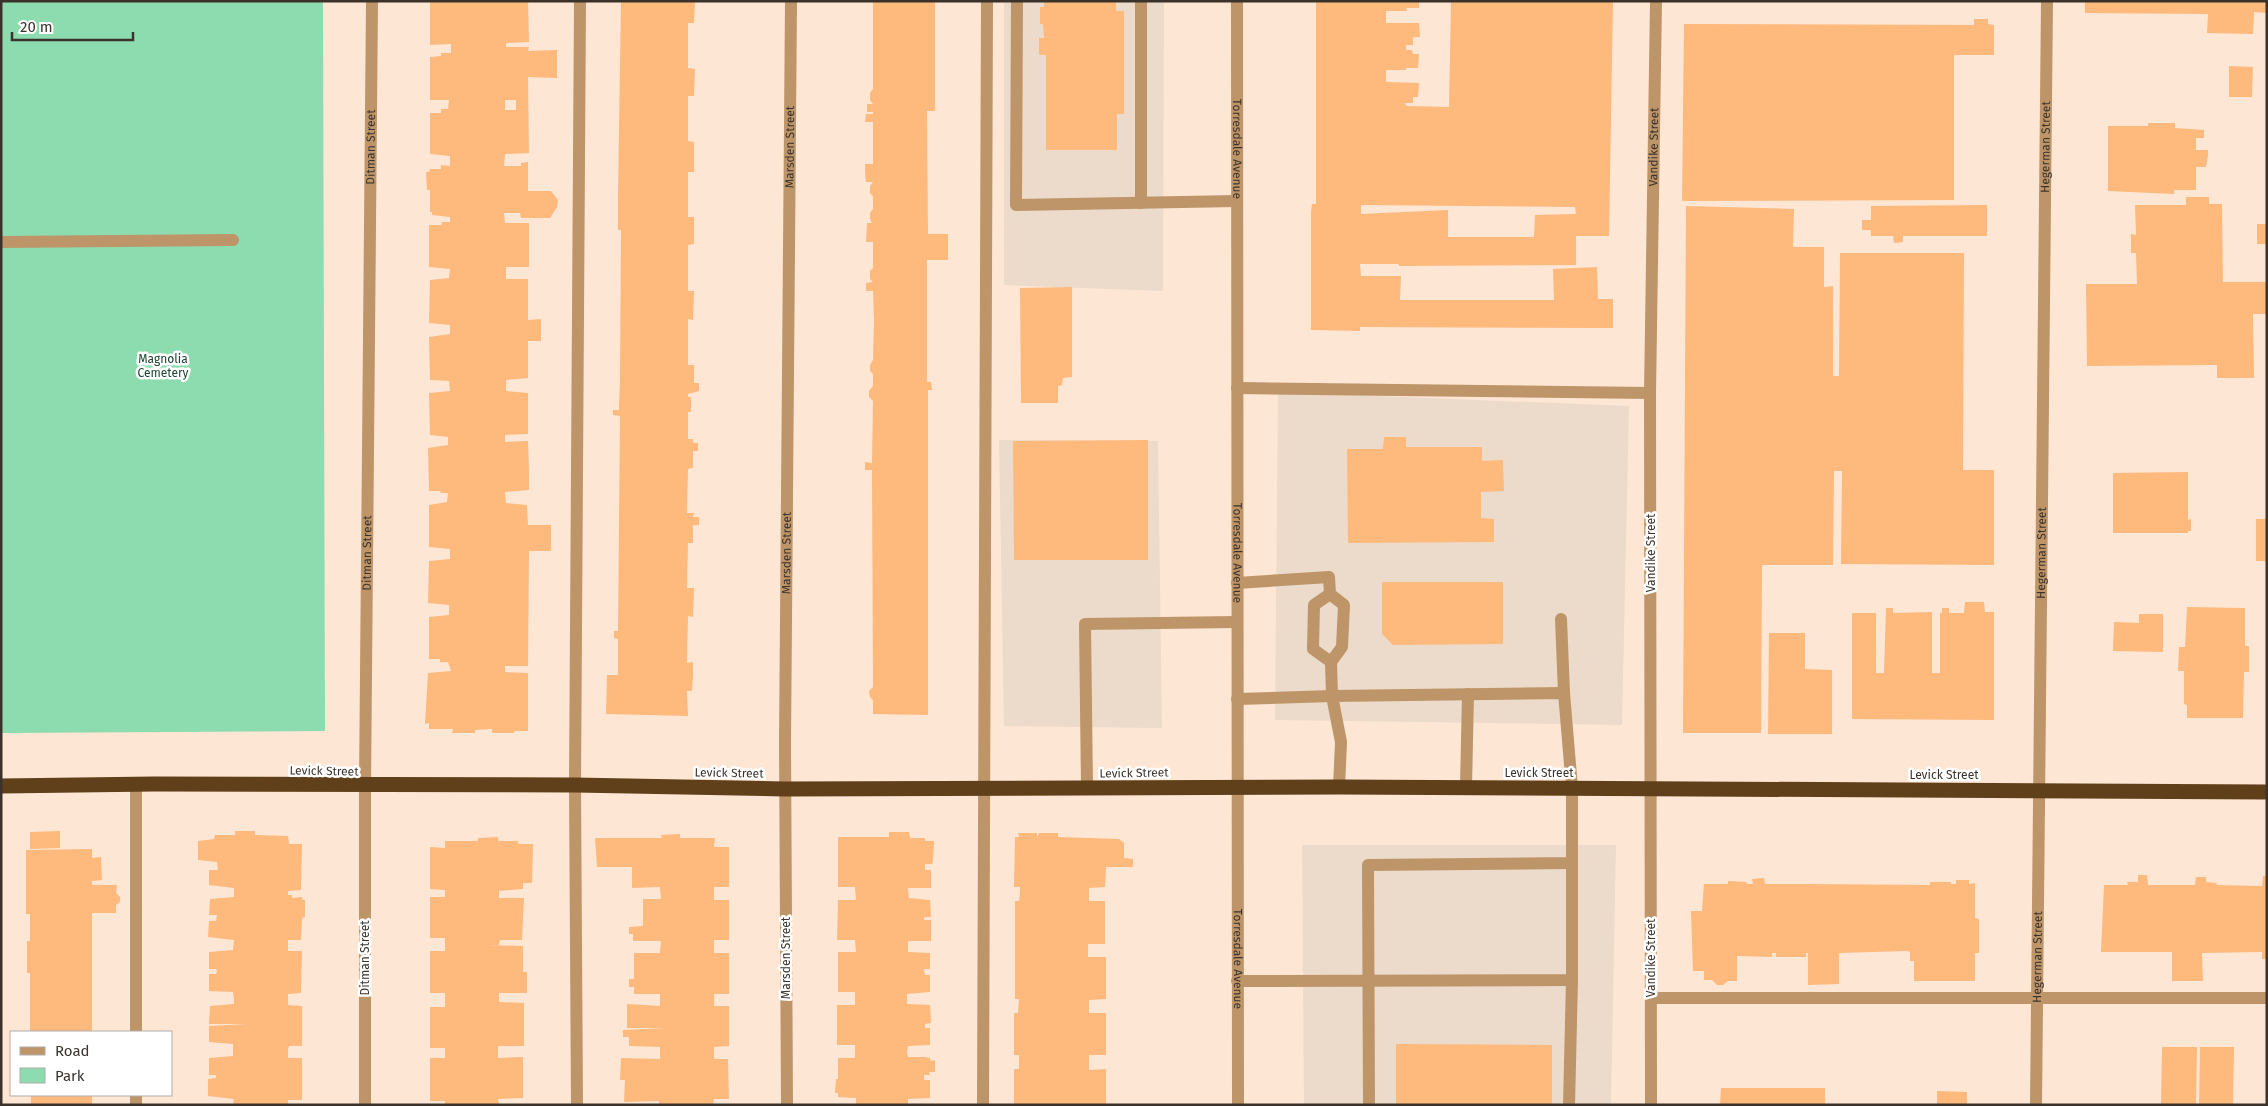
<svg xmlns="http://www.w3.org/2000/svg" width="2268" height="1106" viewBox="0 0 2268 1106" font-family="'Fira Sans',sans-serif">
  <rect width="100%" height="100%" fill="#fee6d4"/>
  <g fill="#ecdbca">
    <polygon points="1004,1 1164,1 1163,291 1004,285"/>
    <polygon points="1278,392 1629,406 1622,725 1275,720"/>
    <polygon points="999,440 1158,441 1162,728 1004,726"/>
    <polygon points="1302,845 1616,845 1611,1105 1304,1105"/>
  </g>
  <polygon fill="#8ddcb0" points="1,1 323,1 325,731 1,733"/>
  <g fill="#feb97d" fill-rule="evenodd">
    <path d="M430,1H528L529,42L506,43V47H529L528,51L557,50V78L528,77L529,153L505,154L504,166H521V163L528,162V191H551L558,200L557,207L550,218H521L520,213H504L505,223H529V267H506V279H528V320L541,319V341H528V378L506,380V391L528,393V434L505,435V442L528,441L529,470V490L505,492L506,503L527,505L528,525H551V551H529L528,666H505V672L528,673V731H514V733H492V729L475,730V733H452L453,729H429V723L425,724L428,673L451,671L448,662H440V659H429V617L449,615V605L428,603L429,561L450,559V549L429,547V505L447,502L448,493H440L441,491H429L428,448L448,445V437L430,435L429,393L450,391L449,381L430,380L429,337L450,334V325L429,323L430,280L449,278L450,269L429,267V225H441L442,222H450V217L432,215V212H430V190H427L426,172H429L430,169H441V165L450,166V156L430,154V113H441V109H448L449,100H430V57L441,56V53H451V44L430,45ZM505,100H516V110H505Z"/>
    <polygon points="621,1 695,1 694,23 688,23 688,68 695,69 694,96 688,96 688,141 694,142 694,172 688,172 688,217 694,217 694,244 688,245 688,291 694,291 693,320 688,319 688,365 694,365 694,383 699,383 699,391 688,394 688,397 691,397 691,412 688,412 688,439 693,439 693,443 698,443 698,451 693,451 693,468 688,469 687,513 694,513 693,517 699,517 699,525 693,525 693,543 688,543 687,588 694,588 693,617 688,616 687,663 693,662 693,676 692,691 687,691 688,716 606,714 607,675 618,675 618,639 614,638 614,631 618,631 620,416 613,415 613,410 619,410 620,379 621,230 618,230 618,195"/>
    <polygon points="873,1 935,1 935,111 927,111 928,234 948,234 948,260 927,260 927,382 931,382 932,390 928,390 928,715 873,714 873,700 870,697 869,691 873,687 872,470 865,470 865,462 872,463 873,401 869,397 869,391 873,386 873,374 870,371 870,365 873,360 874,320 873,291 866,291 866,283 873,282 870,279 870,271 873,268 873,242 866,242 867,223 872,223 870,219 870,213 873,209 873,196 870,193 870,186 873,182 866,182 865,172 865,164 873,164 873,122 865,122 866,114 873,114 873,112 867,112 867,104 873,104 870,100 870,93 873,89"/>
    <polygon points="1044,1 1116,1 1116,11 1124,11 1124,114 1117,114 1117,150 1046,150 1046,55 1039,55 1039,38 1044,38 1043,24 1040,24 1040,7 1044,7"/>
    <path d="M1316,1H1419V8H1406L1407,11H1386V23H1419L1420,37H1413V45H1406V50H1412L1413,54H1419L1418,68H1406V70H1386V82L1419,83L1418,97H1413V103H1405L1406,106L1449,107L1451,1H1613L1609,236H1576V265L1399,266V264H1360L1361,276H1401L1400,300H1554L1553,269L1597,267L1598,299H1613V328L1360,327V331L1311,330V212L1312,204H1316ZM1361,205L1575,207L1576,214L1535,215L1534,237H1448V210L1361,214Z"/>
    <polygon points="2085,1 2267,1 2267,13 2254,12 2253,34 2207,33 2208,14 2085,13"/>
    <polygon points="1974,19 1988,19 1988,24 1994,25 1994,55 1954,55 1954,200 1682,201 1684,24 1974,25"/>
    <polygon points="2229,66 2253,67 2252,97 2229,97"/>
    <polygon points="2148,123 2175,123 2175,128 2204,130 2204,138 2196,138 2196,150 2208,150 2208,156 2206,167 2196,167 2196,190 2174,190 2174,194 2108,191 2108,126 2148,126"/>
    <polygon points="2186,197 2209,197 2209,204 2222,204 2223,282 2267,282 2267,314 2253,314 2254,378 2217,378 2217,365 2087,366 2086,284 2137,284 2136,253 2131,253 2131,234 2136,235 2135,205 2186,205"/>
    <polygon points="1987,205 1987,236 1903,236 1903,242 1894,243 1893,236 1871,236 1871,230 1862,230 1862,220 1871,220 1871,206"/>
    <polygon points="1686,206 1794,209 1793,247 1824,247 1824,287 1833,286 1833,376 1839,376 1840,253 1964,253 1963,470 1994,470 1994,565 1841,564 1842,471 1834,471 1833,565 1762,565 1761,733 1683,733"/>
    <rect x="2257" y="224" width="10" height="20"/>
    <polygon points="1072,287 1072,377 1063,378 1062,385 1058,386 1058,403 1021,403 1020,288"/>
    <polygon points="1384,437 1406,437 1406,447 1482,447 1482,461 1503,460 1504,491 1481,492 1481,518 1494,519 1494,542 1348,543 1347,449 1383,449"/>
    <polygon points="1148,440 1148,560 1014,560 1013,441"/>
    <polygon points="2188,472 2188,520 2191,519 2191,531 2188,531 2188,533 2113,533 2113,473"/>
    <rect x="2256" y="519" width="11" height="42"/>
    <polygon points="1382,582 1503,582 1503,644 1393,645 1382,634"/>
    <polygon points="1965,602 1984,602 1985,612 1994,612 1994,720 1852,719 1852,613 1876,613 1876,673 1884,673 1886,608 1893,608 1893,613 1932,612 1932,673 1940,673 1940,613 1942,613 1942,608 1949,608 1949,613 1964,613"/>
    <polygon points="2187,607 2245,608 2245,646 2249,646 2249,672 2244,672 2243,718 2187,718 2187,705 2184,704 2184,671 2178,671 2179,647 2185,647"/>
    <polygon points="2139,614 2163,614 2163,652 2113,651 2114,622 2139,623"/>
    <polygon points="1769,633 1805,633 1805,669 1832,670 1832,734 1768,734"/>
    <polygon points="60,831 60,848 30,849 30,832"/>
    <polygon points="235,831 255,831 255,835 288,836 289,844 302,844 301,890 288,891 288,895 292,895 292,898 302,897 302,900 305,900 305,917 302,918 301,940 288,940 288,951 302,951 301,993 288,994 288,1005 302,1006 302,1046 289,1046 288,1049 288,1058 302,1058 302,1100 288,1100 288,1105 233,1105 234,1099 208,1096 208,1079 216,1078 216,1075 209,1075 209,1058 233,1056 233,1044 209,1042 209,1026 247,1024 209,1024 210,1006 234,1004 234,999 233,992 209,991 209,974 216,974 217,971 216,969 209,969 209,952 233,950 234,940 208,937 209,921 216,921 217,915 209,915 210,899 234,897 234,888 209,885 209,870 218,870 217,862 198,860 198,841 214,839 215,835 235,835"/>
    <polygon points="889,832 909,832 910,838 925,838 925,841 934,841 933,861 932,864 925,864 925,870 931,870 931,888 908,888 909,898 930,900 931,917 924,917 924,920 931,920 931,941 908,941 908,952 930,953 930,969 924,969 925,975 930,975 930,992 907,994 907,1004 930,1005 931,1023 925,1024 925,1028 930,1028 930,1045 908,1046 907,1052 908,1057 924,1057 930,1058 930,1061 935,1060 935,1072 929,1072 930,1075 924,1075 924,1080 930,1080 930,1098 908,1099 908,1105 856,1105 856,1098 838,1097 838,1093 835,1093 836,1079 838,1079 838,1058 855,1058 855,1045 837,1045 837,1005 855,1005 855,992 838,992 838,952 856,952 855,940 837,940 838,900 856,900 855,887 838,887 838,837 889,837"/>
    <polygon points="1018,833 1037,833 1037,837 1039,833 1058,833 1058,837 1119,839 1124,843 1124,858 1133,859 1133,867 1106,867 1105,887 1089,888 1089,901 1105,901 1105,944 1088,944 1088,957 1106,957 1106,999 1089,1000 1089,1013 1106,1013 1106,1055 1089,1055 1089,1070 1106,1069 1106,1105 1014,1105 1014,1069 1019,1069 1019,1055 1014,1055 1014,1013 1018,1013 1019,999 1015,999 1015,901 1019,901 1020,893 1020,887 1014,887 1015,837 1019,837"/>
    <polygon points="680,834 680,838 715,838 714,847 729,847 729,887 714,887 714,900 729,900 729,940 714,940 714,953 729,953 729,994 714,994 714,1006 729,1006 729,1046 714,1047 714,1059 728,1059 729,1099 714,1099 713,1105 659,1105 659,1101 624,1102 625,1080 620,1080 621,1058 660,1059 660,1047 629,1046 629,1037 623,1037 623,1030 667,1028 627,1028 627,1004 660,1006 660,994 634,994 634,987 629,987 629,979 634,979 634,953 660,953 661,941 633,941 633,934 629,934 629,927 643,926 643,899 661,899 660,887 632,888 632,867 597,867 595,838 662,838 661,835"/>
    <polygon points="498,837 498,841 518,841 518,844 533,844 532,883 523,883 523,889 499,891 499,898 524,898 522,940 500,940 499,945 488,945 523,946 523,972 527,972 527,993 499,993 499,1002 524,1003 524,1046 498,1046 498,1058 523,1057 523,1098 498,1099 499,1105 445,1105 445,1101 430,1101 430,1058 445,1058 445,1048 430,1048 430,1007 445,1007 445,993 430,993 430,951 445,951 445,938 430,938 430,897 445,897 445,890 430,889 430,847 445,848 445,841 478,841 478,838"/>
    <polygon points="92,849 92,858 101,857 102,880 92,881 92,885 117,885 116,893 120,897 120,902 116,905 116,913 92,913 92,1032 30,1032 30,973 27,973 27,941 30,941 30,914 26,914 26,850"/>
    <polygon points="2138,875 2147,875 2148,885 2195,885 2196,877 2206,877 2206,882 2217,883 2216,885 2262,886 2263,876 2267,876 2267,959 2262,959 2262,952 2202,953 2203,981 2172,981 2172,952 2101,952 2104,885 2128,885 2127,882 2138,882"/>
    <polygon points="1764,878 1765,884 1806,884 1930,885 1930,882 1951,882 1951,884 1956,884 1956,880 1969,880 1969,884 1975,883 1975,918 1979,919 1979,953 1975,953 1975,981 1914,981 1914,961 1910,961 1910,952 1907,951 1839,953 1839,984 1808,985 1808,953 1806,953 1806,957 1776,957 1776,953 1772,953 1772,957 1737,956 1737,981 1728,981 1723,985 1717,985 1712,980 1704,980 1704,971 1693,971 1691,911 1702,911 1704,884 1728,884 1728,881 1746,882 1747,884 1753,884 1752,879"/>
    <polygon points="1396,1044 1552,1045 1552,1105 1396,1105"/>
    <polygon points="2162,1047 2197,1047 2196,1105 2161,1105"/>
    <polygon points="2200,1047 2234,1047 2233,1105 2199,1105"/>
    <polygon points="1721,1088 1825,1088 1825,1105 1720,1105"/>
    <polygon points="1937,1091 1967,1092 1967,1105 1937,1105"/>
    <rect x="31" y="1095" width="61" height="10"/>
  </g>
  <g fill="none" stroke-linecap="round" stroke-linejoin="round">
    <g stroke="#bd9569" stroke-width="12">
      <polyline points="1017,1 1016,205 1237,201"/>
      <polyline points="1141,1 1141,203"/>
      <path id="s1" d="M1237,1L1238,1105"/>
      <polyline points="1,242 233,240"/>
      <polyline points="1237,388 1650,393"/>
      <polyline points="1237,583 1329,577 1330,594 1344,605 1342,647 1331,662 1332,696 1237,699"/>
      <polyline points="1330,594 1314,605 1313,649 1331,662"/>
      <polyline points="1561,619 1564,693"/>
      <polyline points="1339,787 1341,742 1332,696 1564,693 1572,788 1572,863 1368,865 1369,1105"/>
      <polyline points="1466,787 1468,694"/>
      <polyline points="1087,788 1085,624 1236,622"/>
      <polyline points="1237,981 1572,980 1572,863"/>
      <polyline points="1651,998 2267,998"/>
      <polyline points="136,1032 136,784"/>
      <polyline points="136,1105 136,1095"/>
      <path id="s2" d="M365,1105V786L372,1"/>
      <polyline points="577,1105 575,785 580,1"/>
      <path id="s3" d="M787,1105L785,743L791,1"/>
      <polyline points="983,1105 987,1"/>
      <polyline points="1569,1105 1572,980"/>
      <path id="s4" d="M1651,1105L1650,393L1656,1"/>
      <path id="s5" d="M2036,1105L2047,1"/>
    </g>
    <polyline stroke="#5f401a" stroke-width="15" points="1,786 155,784 575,785 785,789 1339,787 2267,792"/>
  </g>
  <g text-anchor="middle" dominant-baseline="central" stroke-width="5" stroke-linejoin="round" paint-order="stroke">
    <g font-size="12" fill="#3b322b" stroke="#fff">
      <text stroke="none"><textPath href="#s2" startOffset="958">Ditman Street</textPath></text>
      <text stroke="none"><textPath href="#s3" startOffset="958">Marsden Street</textPath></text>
      <text stroke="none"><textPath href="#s1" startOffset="148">Torresdale Avenue</textPath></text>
      <text stroke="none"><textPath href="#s4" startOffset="958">Vandike Street</textPath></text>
      <text stroke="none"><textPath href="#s5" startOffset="958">Hegerman Street</textPath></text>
      <text stroke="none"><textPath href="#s2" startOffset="552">Ditman Street</textPath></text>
      <text stroke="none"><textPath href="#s3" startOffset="552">Marsden Street</textPath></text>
      <text stroke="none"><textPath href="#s1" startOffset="552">Torresdale Avenue</textPath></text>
      <text transform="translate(1651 553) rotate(-90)">Vandike Street</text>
      <text stroke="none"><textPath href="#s5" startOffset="552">Hegerman Street</textPath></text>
      <text transform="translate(324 771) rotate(1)">Levick Street</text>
      <text transform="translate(729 773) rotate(1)">Levick Street</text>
      <text transform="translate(1134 773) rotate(-1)">Levick Street</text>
      <text x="1539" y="773">Levick Street</text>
      <text x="1944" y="775">Levick Street</text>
      <text transform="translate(365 958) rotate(-90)">Ditman Street</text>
      <text transform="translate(786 958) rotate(-90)">Marsden Street</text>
      <text stroke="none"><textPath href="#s1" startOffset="958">Torresdale Avenue</textPath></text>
      <text transform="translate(1651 958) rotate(-90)">Vandike Street</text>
      <text stroke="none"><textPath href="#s5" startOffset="148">Hegerman Street</textPath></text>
    </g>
    <g font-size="12" fill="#1f4531" stroke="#fff">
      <text x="163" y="359">Magnolia<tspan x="163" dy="14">Cemetery</tspan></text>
    </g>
  </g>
  <rect width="2268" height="1106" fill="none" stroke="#3b322b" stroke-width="5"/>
  <rect x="10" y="1031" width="162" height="65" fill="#ffffff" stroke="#b1adaa"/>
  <rect x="20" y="1047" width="25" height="8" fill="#bd9569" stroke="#b1adaa"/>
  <text x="55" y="1056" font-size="15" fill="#3b322b">Road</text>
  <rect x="20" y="1068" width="25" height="15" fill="#8ddcb0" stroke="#b1adaa"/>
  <text x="55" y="1081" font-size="15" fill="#3b322b">Park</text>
  <path d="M12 32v8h121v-8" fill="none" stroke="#3b322b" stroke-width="2.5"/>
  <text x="20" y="32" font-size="15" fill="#3b322b" stroke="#ffffff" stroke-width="4" paint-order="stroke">20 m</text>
</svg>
